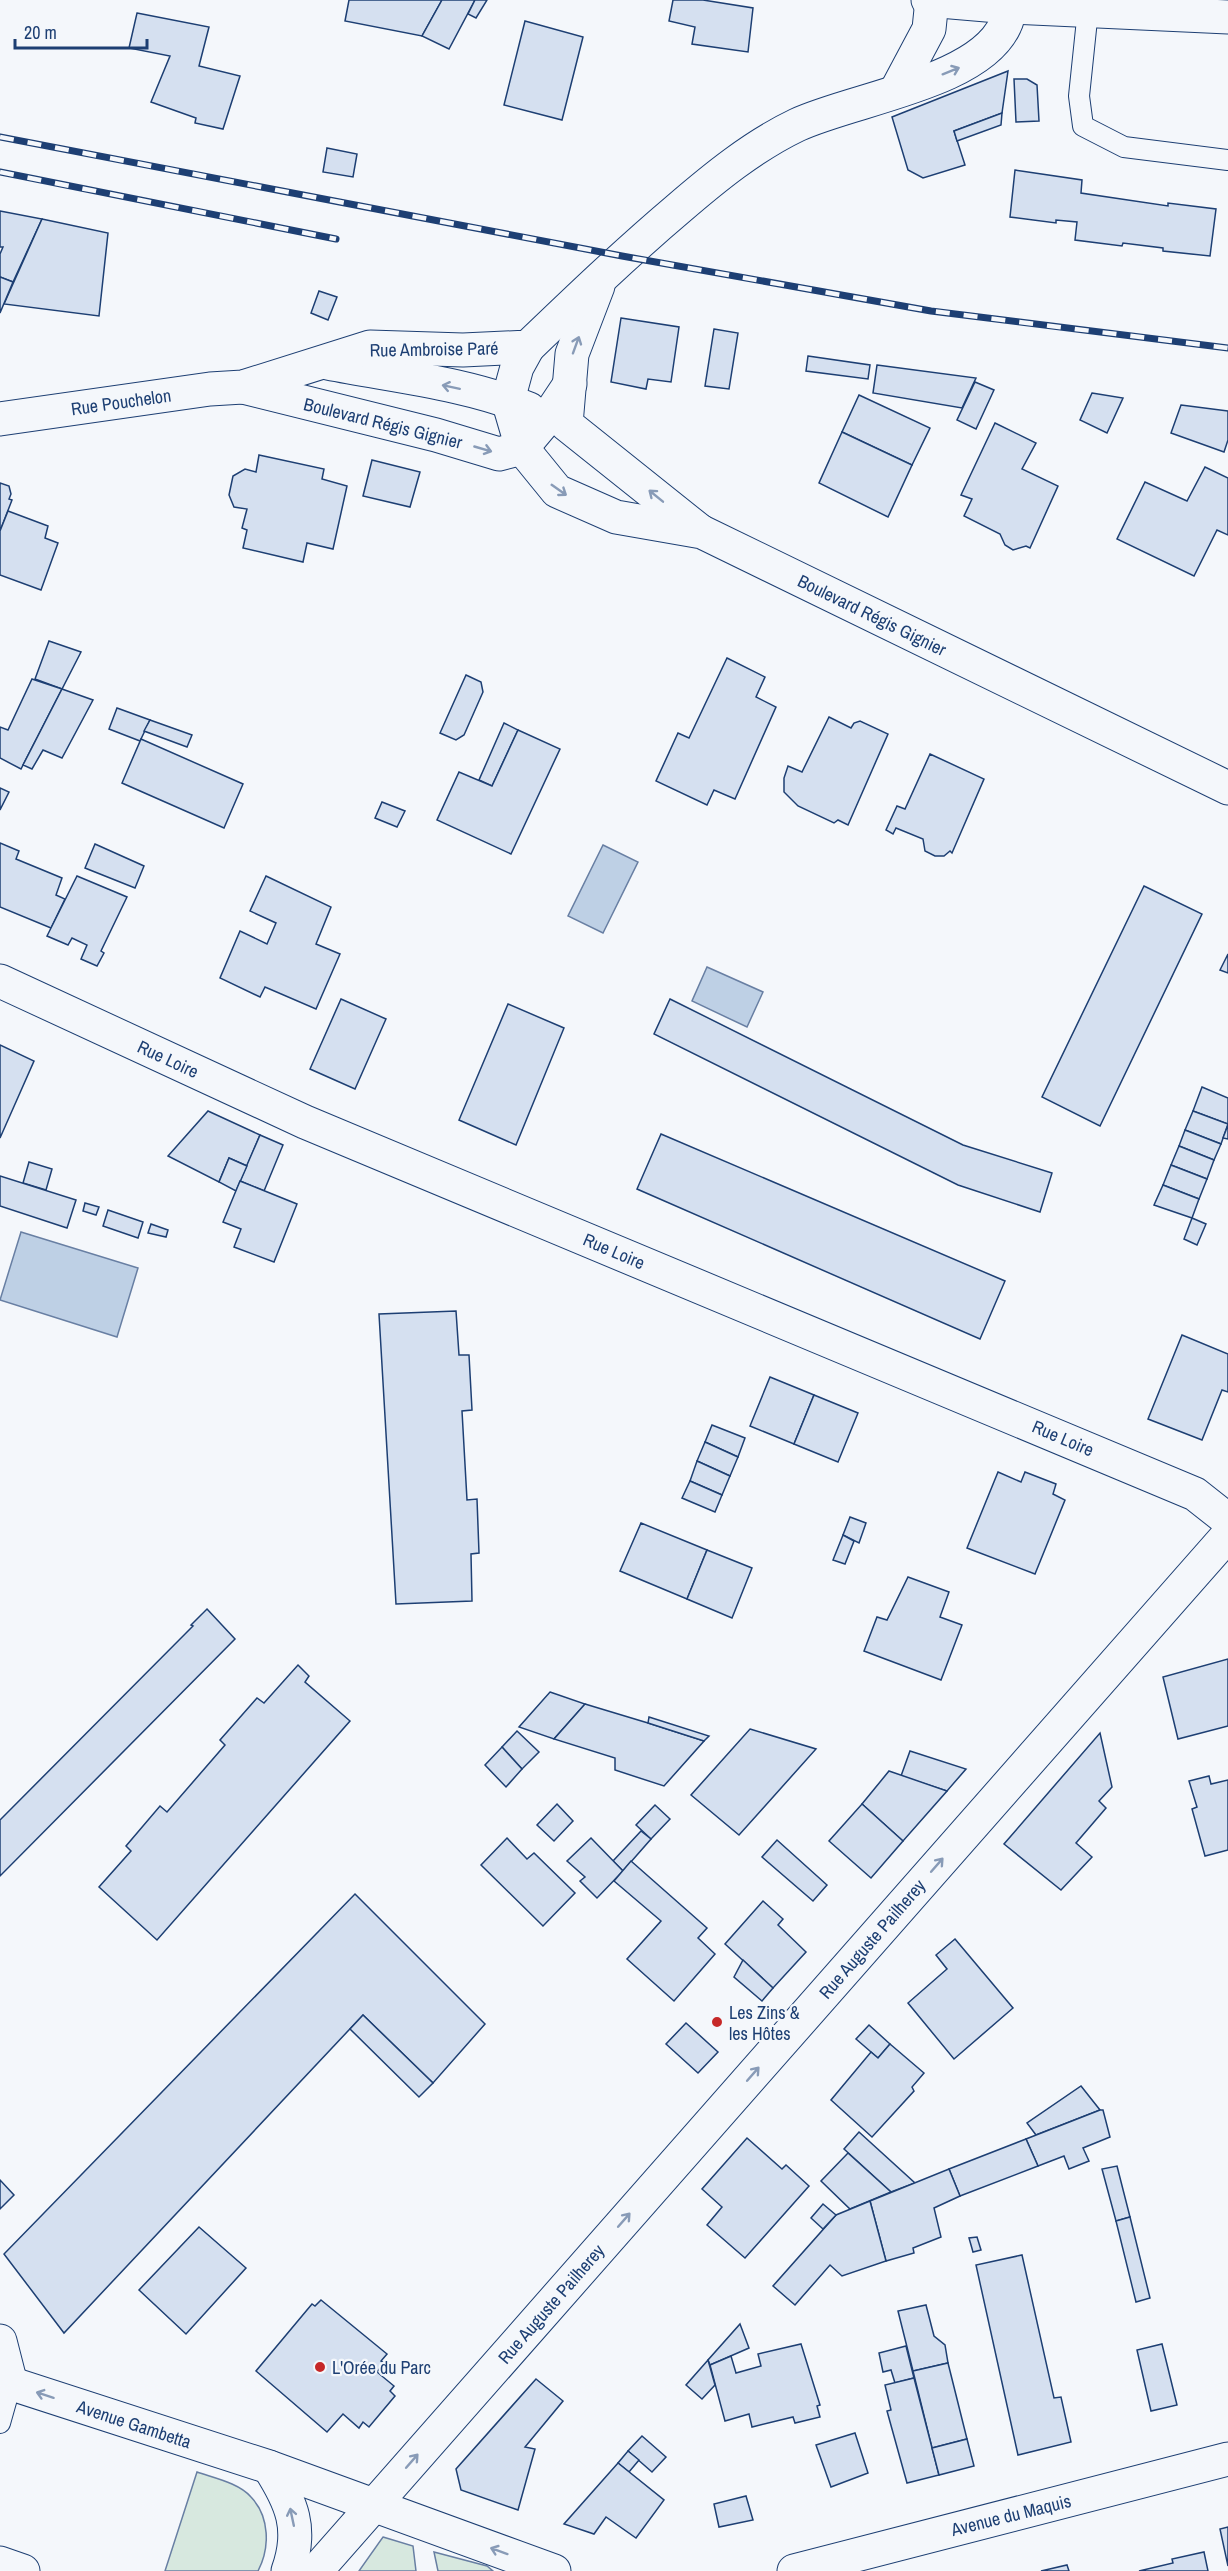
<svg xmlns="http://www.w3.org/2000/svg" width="1228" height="2571" viewBox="0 0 1228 2571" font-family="'Archivo Narrow',sans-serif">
  <rect width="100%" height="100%" fill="#f4f7fb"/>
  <g fill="#d7e8df" stroke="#687fa3" stroke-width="1.5">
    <path d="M197,2472C214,2478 239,2483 251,2497C270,2517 270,2548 258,2571H165Z"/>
    <polygon points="383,2537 413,2546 416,2571 359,2571"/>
    <polygon points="434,2552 487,2566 493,2571 438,2571"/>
  </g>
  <g fill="#bed0e5" stroke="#687fa3" stroke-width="1.5">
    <polygon points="603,845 638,862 603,933 568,916"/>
    <polygon points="707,967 763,992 747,1027 692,1001"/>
    <polygon points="21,1232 138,1268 117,1337 0,1300"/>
  </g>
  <g fill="#d5e0f0" stroke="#1d3f73" stroke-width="1.5">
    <polygon points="349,0 442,0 422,36 345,21"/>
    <polygon points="442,0 475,0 449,49 422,36"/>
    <polygon points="475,0 487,0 476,18 468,14"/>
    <polygon points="673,0 703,0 753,8 748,52 692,44 695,27 669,21"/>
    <polygon points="137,13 209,27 199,66 240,76 223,129 195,123 196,118 151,102 170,56 129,48"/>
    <polygon points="525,21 583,37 562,120 504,105"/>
    <polygon points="1008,71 1002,113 954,131 965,165 923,178 908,170 892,117"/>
    <polygon points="1014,79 1027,79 1037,85 1039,121 1016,122"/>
    <polygon points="1002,113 1001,125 957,141 954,131"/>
    <polygon points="327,148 357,154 353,177 323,172"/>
    <polygon points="1015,170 1082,180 1081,193 1168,206 1168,203 1216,209 1210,256 1163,251 1163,248 1123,243 1122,246 1075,240 1077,222 1056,220 1056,223 1010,217"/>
    <polygon points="0,211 42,219 13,282 0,277 0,254 3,247 0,247"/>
    <polygon points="42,219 108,233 99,316 4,304"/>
    <polygon points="0,277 13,282 0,313"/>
    <polygon points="319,291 337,297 328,320 311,313"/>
    <polygon points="621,318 679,327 671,382 648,379 646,389 611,382"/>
    <polygon points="714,329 738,333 729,389 705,386"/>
    <polygon points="808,356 870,365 868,379 806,371"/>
    <polygon points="877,365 976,378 962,408 873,393"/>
    <polygon points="975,382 994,390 976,429 957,420"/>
    <polygon points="1092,393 1123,398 1107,433 1080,420"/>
    <polygon points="859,395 930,428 912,465 842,432"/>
    <polygon points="1181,405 1228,411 1228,440 1224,452 1171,433"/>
    <polygon points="995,423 1036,443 1022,469 1058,486 1030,548 1026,546 1013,550 1005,545 1000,534 964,516 972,499 961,495"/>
    <polygon points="842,432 912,465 888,517 819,483"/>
    <polygon points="259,455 324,469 322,479 347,486 333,549 307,543 303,562 243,548 247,530 242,528 247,509 234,507 229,495 233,476 245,469 256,472"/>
    <polygon points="372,460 420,472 410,507 363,496"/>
    <polygon points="1205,467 1228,478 1228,535 1217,530 1194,576 1117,539 1145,482 1187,501"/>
    <polygon points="0,483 9,486 11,494 9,499 12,500 0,531"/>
    <polygon points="8,511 48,526 45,538 58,543 41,590 0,575 0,531"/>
    <polygon points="49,641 81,652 62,689 35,679"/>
    <polygon points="727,658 765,677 756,697 776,707 735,799 714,790 707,805 656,781 678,733 689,738"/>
    <polygon points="466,675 481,682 483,692 464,735 456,740 440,733"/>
    <polygon points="32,679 62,689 21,769 0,758 0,727 8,730"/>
    <polygon points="62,689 93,700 62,758 43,750 32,769 23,765"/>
    <polygon points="117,708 150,720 140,741 109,729"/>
    <polygon points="829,717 851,728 854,723 860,721 888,734 848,825 838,820 834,823 798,806 784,792 784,778 788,766 802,772"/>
    <polygon points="150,720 192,735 187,747 144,731"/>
    <polygon points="504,723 518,730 492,786 479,780"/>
    <polygon points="518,730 560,749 511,854 437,820 459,772 492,786"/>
    <polygon points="141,739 243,784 224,828 122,783"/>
    <polygon points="930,754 984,779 952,853 950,851 944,856 935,856 925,851 923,839 896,828 893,834 886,830 897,806 905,809"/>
    <polygon points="0,788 9,792 0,810"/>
    <polygon points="382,802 405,811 397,827 375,818"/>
    <polygon points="0,843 19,851 16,859 62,878 56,895 65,899 51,928 0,907"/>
    <polygon points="95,844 144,866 135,888 85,868"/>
    <polygon points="77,876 127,897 101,951 104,953 97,966 81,959 87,945 72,938 68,945 47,936"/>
    <polygon points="266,876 331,907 316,944 340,954 316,1009 265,987 260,997 220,978 240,931 267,944 276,923 250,911"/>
    <polygon points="1144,886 1202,914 1100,1126 1042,1097"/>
    <polygon points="1228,954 1228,973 1220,970"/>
    <polygon points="341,999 386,1019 355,1089 310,1069"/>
    <polygon points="670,999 963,1145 1052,1173 1040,1212 958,1185 654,1034"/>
    <polygon points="508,1004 564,1028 516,1145 459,1120"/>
    <polygon points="0,1045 34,1061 0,1138"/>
    <polygon points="1202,1087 1228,1098 1228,1124 1193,1111"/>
    <polygon points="208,1111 260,1135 247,1166 229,1158 219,1182 168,1156"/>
    <polygon points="1193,1111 1228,1124 1221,1144 1185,1130"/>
    <polygon points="1228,1125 1228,1139 1223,1138"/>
    <polygon points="1185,1130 1221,1144 1214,1160 1179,1146"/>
    <polygon points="661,1134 1005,1281 980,1339 637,1189"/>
    <polygon points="260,1135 283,1145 264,1191 240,1181"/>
    <polygon points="1179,1146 1214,1160 1207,1179 1171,1165"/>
    <polygon points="229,1158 247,1166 236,1191 219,1182"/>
    <polygon points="29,1162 52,1169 46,1190 23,1183"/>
    <polygon points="1171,1165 1207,1179 1199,1199 1163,1185"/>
    <polygon points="0,1176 76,1200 67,1228 0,1206"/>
    <polygon points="240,1181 297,1204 274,1262 234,1247 241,1229 223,1222"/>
    <polygon points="1163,1185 1199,1199 1192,1218 1154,1205"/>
    <polygon points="85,1203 99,1207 96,1215 83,1211"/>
    <polygon points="108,1210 143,1222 138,1238 103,1226"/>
    <polygon points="1192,1218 1206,1224 1197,1245 1184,1239"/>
    <polygon points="151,1224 168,1230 166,1237 148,1233"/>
    <polygon points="456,1311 459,1355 469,1355 472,1410 462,1411 467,1500 477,1499 479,1553 471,1554 472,1601 396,1604 379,1314"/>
    <polygon points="1182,1335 1228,1354 1228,1392 1222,1390 1202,1440 1148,1419"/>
    <polygon points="770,1377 814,1395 794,1444 750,1426"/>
    <polygon points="814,1395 858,1413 838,1462 794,1444"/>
    <polygon points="712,1425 745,1438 738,1457 705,1442"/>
    <polygon points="705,1442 738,1457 730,1476 697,1461"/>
    <polygon points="697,1461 730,1476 722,1495 690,1481"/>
    <polygon points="998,1472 1021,1482 1025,1472 1056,1484 1053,1494 1065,1500 1035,1574 967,1548"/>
    <polygon points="690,1481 722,1495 715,1512 682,1498"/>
    <polygon points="850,1517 866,1523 859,1543 843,1535"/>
    <polygon points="641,1523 707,1550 687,1599 620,1571"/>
    <polygon points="843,1535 854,1541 845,1564 833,1560"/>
    <polygon points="707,1550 752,1568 732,1618 687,1599"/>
    <polygon points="908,1577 949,1592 940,1617 962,1625 941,1680 864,1651 877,1617 887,1620"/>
    <polygon points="207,1609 235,1639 0,1876 0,1820 193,1626 191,1625"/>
    <polygon points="1228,1659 1228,1726 1178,1739 1163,1677"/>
    <polygon points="298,1665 309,1676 305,1682 350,1721 157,1940 99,1887 131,1851 126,1846 160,1806 167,1812 225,1745 220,1740 257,1698 264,1703"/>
    <polygon points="550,1692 585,1704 554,1739 519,1727"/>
    <polygon points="585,1704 648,1723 704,1741 664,1786 615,1770 615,1758 554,1739"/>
    <polygon points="649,1717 709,1736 704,1741 648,1723"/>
    <polygon points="750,1729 816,1749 739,1835 691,1795"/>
    <polygon points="517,1731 539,1752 522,1769 502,1747"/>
    <polygon points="1100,1733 1112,1787 1099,1801 1106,1808 1076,1843 1092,1857 1061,1890 1004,1844"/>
    <polygon points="502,1747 522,1769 506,1787 485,1765"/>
    <polygon points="910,1751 966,1769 947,1791 901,1776"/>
    <polygon points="889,1771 947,1791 903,1841 862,1804"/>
    <polygon points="1209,1776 1211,1784 1228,1780 1228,1850 1205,1856 1192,1809 1197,1807 1189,1781"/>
    <polygon points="557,1804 573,1821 554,1841 537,1825"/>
    <polygon points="862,1804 903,1841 871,1878 829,1841"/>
    <polygon points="655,1805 670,1819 651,1839 636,1825"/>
    <polygon points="641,1831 651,1839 623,1871 613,1861"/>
    <polygon points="507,1838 527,1859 534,1853 575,1893 543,1926 481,1865"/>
    <polygon points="591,1838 623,1871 597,1898 580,1881 585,1877 567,1861"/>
    <polygon points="777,1840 827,1885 813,1901 762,1857"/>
    <polygon points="631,1861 707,1928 698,1938 715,1954 674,2001 627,1959 661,1921 614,1881"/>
    <polygon points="355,1894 485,2024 433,2083 363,2015 64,2333 4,2254"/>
    <polygon points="763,1901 783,1919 778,1925 806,1952 773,1988 725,1944"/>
    <polygon points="955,1939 1013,2008 954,2059 908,2003 947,1969 936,1955"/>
    <polygon points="743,1960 773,1988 762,2001 734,1977"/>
    <polygon points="363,2015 433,2083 419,2097 350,2029"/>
    <polygon points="686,2023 718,2052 698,2073 666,2044"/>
    <polygon points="869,2025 890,2044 878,2058 856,2039"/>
    <polygon points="890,2044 924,2073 912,2087 914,2091 872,2137 831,2100 871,2052 878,2058"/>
    <polygon points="1081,2086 1100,2110 1036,2135 1027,2123"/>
    <polygon points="1100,2110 1103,2110 1110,2137 1083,2148 1089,2161 1069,2169 1064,2156 1038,2166 1026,2139"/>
    <polygon points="859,2132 915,2183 891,2192 844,2149"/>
    <polygon points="747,2138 782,2169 786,2165 809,2186 745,2258 707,2225 722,2207 702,2189"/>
    <polygon points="1026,2139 1038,2166 960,2196 949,2169"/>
    <polygon points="848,2153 891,2192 850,2209 821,2181"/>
    <polygon points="1117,2166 1130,2217 1116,2221 1102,2169"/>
    <polygon points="949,2169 960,2196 934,2208 941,2237 913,2248 914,2253 886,2261 870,2201"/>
    <polygon points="0,2180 14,2195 0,2209"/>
    <polygon points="870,2201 886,2261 842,2276 830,2265 795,2305 773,2286 836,2215"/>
    <polygon points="823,2204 836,2215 823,2229 811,2218"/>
    <polygon points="1130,2217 1150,2298 1136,2302 1116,2221"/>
    <polygon points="199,2227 246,2268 186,2334 139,2290"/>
    <polygon points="977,2237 981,2250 973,2252 969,2238"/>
    <polygon points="1022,2255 1054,2398 1061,2397 1071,2442 1018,2455 976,2265"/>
    <polygon points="321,2300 387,2354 381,2361 384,2363 377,2372 394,2386 390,2391 395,2396 369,2427 363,2422 359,2428 343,2414 327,2432 256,2371 312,2304 315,2306"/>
    <polygon points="926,2305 934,2336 945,2345 948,2363 913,2371 898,2311"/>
    <polygon points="740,2324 749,2348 710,2365 708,2360"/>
    <polygon points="801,2344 820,2405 817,2406 820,2417 795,2423 793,2417 752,2427 749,2414 725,2421 710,2365 731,2356 736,2373 761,2366 758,2354"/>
    <polygon points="1162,2344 1177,2405 1151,2411 1137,2350"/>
    <polygon points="906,2346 914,2378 895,2383 891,2370 883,2372 879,2353"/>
    <polygon points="708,2360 715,2385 702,2399 686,2385"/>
    <polygon points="948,2363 967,2439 932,2448 913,2371"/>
    <polygon points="914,2378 939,2475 907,2483 887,2411 891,2410 885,2385"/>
    <polygon points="536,2379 563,2401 525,2447 535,2449 518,2510 461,2490 456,2469"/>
    <polygon points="855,2433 868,2473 831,2487 816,2445"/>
    <polygon points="642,2436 666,2457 652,2472 628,2451"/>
    <polygon points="967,2439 974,2466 939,2475 932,2448"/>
    <polygon points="628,2451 639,2460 629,2472 618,2463"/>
    <polygon points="618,2463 664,2500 636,2538 606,2517 594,2534 564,2524"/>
    <polygon points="746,2496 753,2520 719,2527 714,2504"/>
    <polygon points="1228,2527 1228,2566 1220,2529"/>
    <polygon points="1204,2552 1208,2571 1139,2571 1173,2563 1172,2559"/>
    <polygon points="1067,2565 1069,2571 1041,2571"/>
  </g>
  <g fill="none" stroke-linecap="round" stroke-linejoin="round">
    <g stroke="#1d3f73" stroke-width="22">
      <g id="lane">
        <polyline points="1088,10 1079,96 1083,126 1124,147 1228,160"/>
        <polyline points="0,2423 11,2384"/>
      </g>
    </g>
    <g stroke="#1d3f73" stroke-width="35">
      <g id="street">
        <polyline points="928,0 1010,7 1228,17"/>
        <polyline points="896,91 929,29 932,0"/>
        <polyline points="598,286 572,354 566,424 700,531"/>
        <polyline points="528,347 517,367 508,400 522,448 557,491 616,517 702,532 1228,788"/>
        <path d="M328,363C394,376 466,383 529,409"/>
        <polyline points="243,387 436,435 499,454 522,448 548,417 570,384"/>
        <path d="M0,419L210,389L243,387L370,347L463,350L528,347C577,300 626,253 678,209C714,178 753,146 797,125C852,99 979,83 1005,25C1008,19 1009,13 1010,7"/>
        <polyline points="0,981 305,1122 1195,1494 1228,1520"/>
        <polyline points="0,2341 11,2384"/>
        <polyline points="316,2571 1228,1535"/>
      </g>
    </g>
    <g stroke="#1d3f73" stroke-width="35">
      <g id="secondary">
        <polyline points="0,2380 269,2467 554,2571"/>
        <path d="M269,2467C292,2503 303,2529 288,2571"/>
        <polyline points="0,2563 23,2571"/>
      </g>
    </g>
    <g stroke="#1d3f73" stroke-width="35">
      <polyline id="primary" points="794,2571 1228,2459"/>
    </g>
    <use href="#lane" stroke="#f4f7fb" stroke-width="20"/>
    <use href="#street" stroke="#f4f7fb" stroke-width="33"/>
    <use href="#secondary" stroke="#f4f7fb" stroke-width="33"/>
    <use href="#primary" stroke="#f4f7fb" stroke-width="33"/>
    <g stroke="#1d3f73" stroke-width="7">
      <g id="rail">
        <polyline points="0,137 622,256 931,311 1228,348"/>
        <polyline points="0,172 336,239"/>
      </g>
    </g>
    <use href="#rail" stroke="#f4f7fb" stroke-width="4.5" stroke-dasharray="14" stroke-linecap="butt"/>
  </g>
  <defs><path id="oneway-shaft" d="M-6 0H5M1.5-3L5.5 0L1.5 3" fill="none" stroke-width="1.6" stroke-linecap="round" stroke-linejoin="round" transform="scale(1.5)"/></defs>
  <g stroke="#889bb7">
    <use href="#oneway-shaft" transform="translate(951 71) rotate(-22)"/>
    <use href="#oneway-shaft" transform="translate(576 345) rotate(-70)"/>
    <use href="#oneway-shaft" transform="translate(451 387) rotate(-168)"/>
    <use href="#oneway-shaft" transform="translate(483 449) rotate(16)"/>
    <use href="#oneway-shaft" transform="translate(559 490) rotate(35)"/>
    <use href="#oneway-shaft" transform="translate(656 496) rotate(-141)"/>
    <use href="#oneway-shaft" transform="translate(937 1865) rotate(-49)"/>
    <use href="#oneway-shaft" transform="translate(753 2074) rotate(-49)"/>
    <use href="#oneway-shaft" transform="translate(624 2220) rotate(-49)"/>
    <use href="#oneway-shaft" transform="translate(45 2395) rotate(-162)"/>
    <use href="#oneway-shaft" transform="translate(412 2461) rotate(-49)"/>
    <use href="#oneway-shaft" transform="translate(292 2517) rotate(-102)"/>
    <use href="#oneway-shaft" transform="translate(499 2551) rotate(-160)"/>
  </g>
  <g fill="#c62828" stroke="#f4f7fb" stroke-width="2">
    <circle cx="717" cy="2022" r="6"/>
    <circle cx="320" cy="2367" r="6"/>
  </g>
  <g text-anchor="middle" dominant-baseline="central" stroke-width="4.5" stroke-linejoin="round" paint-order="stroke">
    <g font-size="18" fill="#1d3f73" stroke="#f4f7fb">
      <text transform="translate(434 349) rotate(-1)">Rue Ambroise Paré</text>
      <text transform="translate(121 402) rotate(-8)">Rue Pouchelon</text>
      <text transform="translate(383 423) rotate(14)">Boulevard Régis Gignier</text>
      <text transform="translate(872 615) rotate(26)">Boulevard Régis Gignier</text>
      <text transform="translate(168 1059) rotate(25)">Rue Loire</text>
      <text transform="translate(614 1251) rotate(23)">Rue Loire</text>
      <text transform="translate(1063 1438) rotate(23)">Rue Loire</text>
      <text transform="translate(872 1939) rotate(-49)">Rue Auguste Pailherey</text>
      <text transform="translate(551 2304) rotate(-49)">Rue Auguste Pailherey</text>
      <text transform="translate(134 2424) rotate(18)">Avenue Gambetta</text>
      <text transform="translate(1011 2515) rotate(-14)">Avenue du Maquis</text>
    </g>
    <g font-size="18" fill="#1d3f73" stroke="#f4f7fb" text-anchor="start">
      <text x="729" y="2012">Les Zins &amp;<tspan x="729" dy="21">les Hôtes</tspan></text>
      <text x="332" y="2367">L'Orée du Parc</text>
    </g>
  </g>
  <path d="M15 39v9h132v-9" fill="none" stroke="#1d3f73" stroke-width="3"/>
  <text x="24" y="39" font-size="18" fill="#1d3f73" stroke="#f4f7fb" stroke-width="4.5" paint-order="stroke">20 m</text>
</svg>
